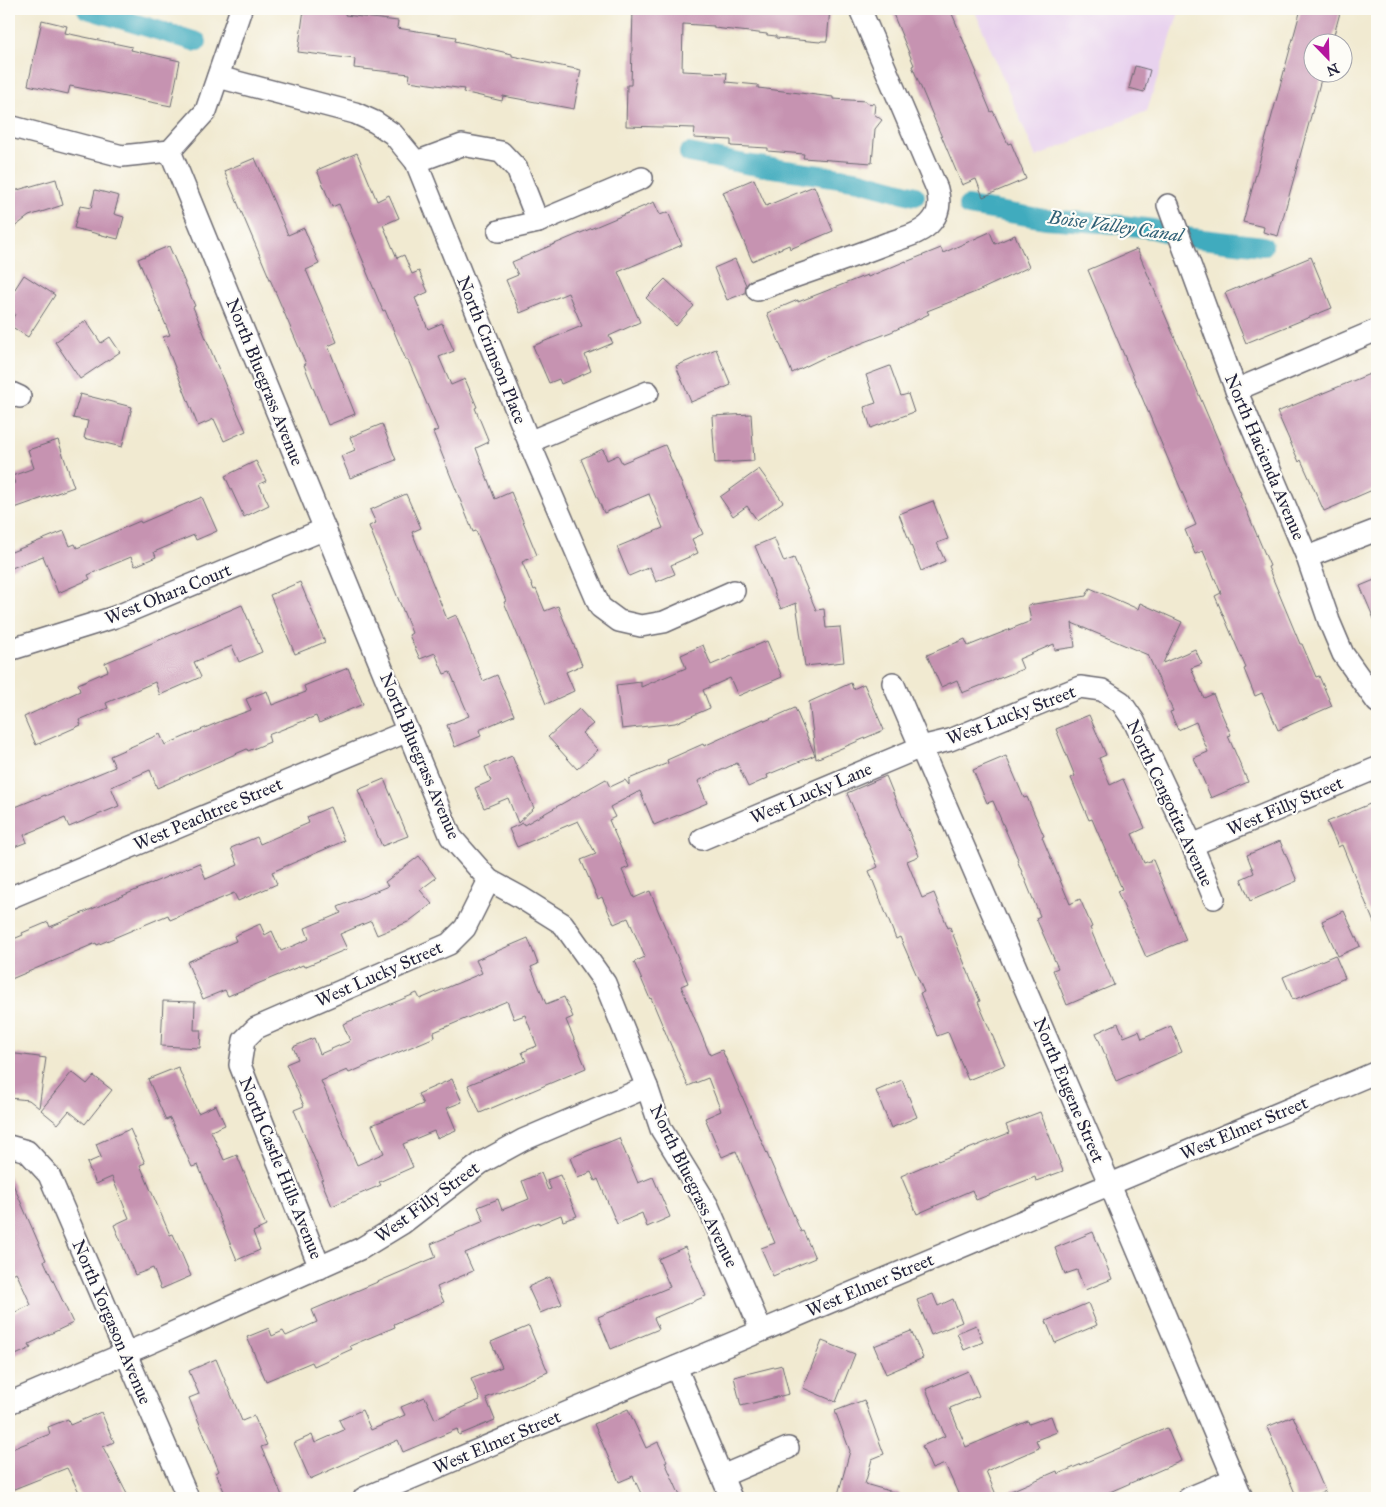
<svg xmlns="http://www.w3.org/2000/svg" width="1386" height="1507" viewBox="0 0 1386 1507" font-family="'IM FELL Great Primer',serif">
  <rect width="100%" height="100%" fill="#fdfcf7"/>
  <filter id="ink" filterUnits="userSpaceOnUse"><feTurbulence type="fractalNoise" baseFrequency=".02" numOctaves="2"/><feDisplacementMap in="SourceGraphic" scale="10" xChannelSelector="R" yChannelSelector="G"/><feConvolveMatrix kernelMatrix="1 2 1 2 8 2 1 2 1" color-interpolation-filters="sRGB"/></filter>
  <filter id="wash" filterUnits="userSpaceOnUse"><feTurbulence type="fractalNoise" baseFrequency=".0096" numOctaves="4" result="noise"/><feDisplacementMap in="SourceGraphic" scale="20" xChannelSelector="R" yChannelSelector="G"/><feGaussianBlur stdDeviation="1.12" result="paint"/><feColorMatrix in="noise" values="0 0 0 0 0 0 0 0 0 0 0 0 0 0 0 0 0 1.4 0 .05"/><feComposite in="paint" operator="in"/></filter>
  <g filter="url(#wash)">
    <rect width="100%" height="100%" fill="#f1ead1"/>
    <polygon fill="#e8d2ee" points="974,9 1180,9 1147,111 1036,157"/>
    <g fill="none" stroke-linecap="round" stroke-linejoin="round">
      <g stroke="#3fabbe" stroke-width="20">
        <polyline points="87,9 197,42"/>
        <polyline points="689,153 745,164 860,181 915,196"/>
        <polyline points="968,206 1045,219 1114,224 1153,229 1184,237 1263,246"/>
      </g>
    </g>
    <g id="blocks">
      <g fill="#c693b1">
        <polygon points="304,9 333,9 346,10 345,15 398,21 397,28 456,37 455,41 512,54 512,56 581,70 574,109 503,96 502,101 463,92 464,89 409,81 410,74 354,68 355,59 298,52"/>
        <polygon points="633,9 830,9 827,41 821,41 820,42 776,38 776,36 767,35 767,34 714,28 714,26 683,24 682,71 727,73 726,82 758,85 758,88 833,97 833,99 866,101 866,103 875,104 874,114 882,120 875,129 872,163 803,158 804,154 768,151 768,148 731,146 731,140 694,138 695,128 626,126 627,85 631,85"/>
        <polygon points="891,9 950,9 977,73 975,74 991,112 993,111 1008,144 1011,143 1026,179 983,197 976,179 962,185 912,66 914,65"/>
        <polygon points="1301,9 1341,9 1332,42 1314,42 1314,72 1323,72 1278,236 1263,232 1264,227 1243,222"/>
        <polygon points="42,20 67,26 65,33 132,47 131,50 180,61 171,106 70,86 68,94 28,85"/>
        <polygon points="1135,66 1150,70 1144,92 1129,88"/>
        <polygon points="357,153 377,201 389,195 399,218 383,225 397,258 404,255 412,274 419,271 428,292 415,298 428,329 442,323 454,351 439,357 451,385 465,379 477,407 475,408 489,442 476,448 495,499 511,492 537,555 522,562 534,590 536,589 545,611 558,606 582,665 566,672 574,691 546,704 504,602 506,601 476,531 473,532 433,432 438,430 408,360 406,360 385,310 383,311 366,270 367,270 339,204 332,207 317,170"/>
        <polygon points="255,158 288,235 304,228 319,264 306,270 337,342 328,346 355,414 328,425 304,365 306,364 224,171"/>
        <polygon points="56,179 63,205 29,216 9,231 9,195 14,191"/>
        <polygon points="754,179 766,206 814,186 833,231 790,249 789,245 752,261 723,192"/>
        <polygon points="95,190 119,196 114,214 124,217 118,239 74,228 80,206 91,208"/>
        <polygon points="654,202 660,215 668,212 682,245 618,272 640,322 609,336 613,343 585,355 591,371 561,384 559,379 549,383 533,346 582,326 568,293 520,313 506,280 518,275 512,262"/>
        <polygon points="990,232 995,244 1015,235 1029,267 978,291 927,311 929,314 891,332 823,358 792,373 767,313 798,300 798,302 867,275 868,277 906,261 906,262 941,248 943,253"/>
        <polygon points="169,246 195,306 193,307 226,387 246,431 224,441 214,419 198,426 163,337 170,335 138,259"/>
        <polygon points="1137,249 1241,494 1240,495 1270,566 1268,567 1300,644 1302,644 1316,677 1319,676 1332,706 1278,730 1262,693 1255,696 1244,669 1246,668 1215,596 1221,593 1203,551 1195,554 1185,530 1196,525 1088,270"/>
        <polygon points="1311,257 1332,308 1246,343 1225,293"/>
        <polygon points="735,259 746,285 745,293 727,300 714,268"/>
        <polygon points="24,275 55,295 28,337 9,325 15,314 9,310 9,298"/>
        <polygon points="665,279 694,306 676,326 646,298"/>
        <polygon points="86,321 101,343 110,337 120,352 80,379 55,342"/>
        <polygon points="716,349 731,385 691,402 676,366"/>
        <polygon points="890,366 901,396 908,394 914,412 871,428 864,407 876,403 866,375"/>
        <polygon points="1377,371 1377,488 1324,511 1301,460 1299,462 1277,412"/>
        <polygon points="80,394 132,407 122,447 84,438 88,421 73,418"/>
        <polygon points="751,414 754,461 715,463 712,416"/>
        <polygon points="382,424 396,460 350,478 341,456 355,450 350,437"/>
        <polygon points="58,440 74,487 9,510 9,484 15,483 12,476 34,468 28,450"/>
        <polygon points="665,445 703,534 692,539 698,553 671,565 675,574 656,582 650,567 629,576 617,547 663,528 649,494 604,513 581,459 603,449 607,460 618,455 622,463"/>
        <polygon points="256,461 266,481 259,484 269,505 244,517 225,476"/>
        <polygon points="759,469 783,502 757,520 747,506 733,516 720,497"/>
        <polygon points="406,494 421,528 412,532 447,619 456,615 483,681 497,675 514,715 479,730 481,736 455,747 447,725 469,716 450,672 444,674 435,653 420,659 409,635 412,633 369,526 376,523 370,510"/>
        <polygon points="202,497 217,531 196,540 194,535 154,552 156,557 135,566 131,557 88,575 90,579 58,593 43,556 9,569 9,553 64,531 70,546 75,544 77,548 140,521 141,523"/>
        <polygon points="933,501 948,539 937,543 945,561 921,571 899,514"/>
        <polygon points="774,538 784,562 794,558 816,610 824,609 826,628 840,627 844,662 805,666 796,603 781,609 755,546"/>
        <polygon points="1377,579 1377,626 1360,586"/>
        <polygon points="300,582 325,642 295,654 270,595"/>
        <polygon points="1090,588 1138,609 1140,603 1182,622 1163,663 1195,649 1202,664 1191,668 1204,698 1213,694 1231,735 1228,736 1248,782 1211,798 1194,758 1208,752 1196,722 1178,730 1170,712 1173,711 1148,655 1072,623 1075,647 1055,650 1054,644 1019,659 1023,669 962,693 957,680 941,687 927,655 965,639 968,646 1031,621 1028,605 1086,596"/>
        <polygon points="242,605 262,652 239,662 232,646 194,662 201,677 160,695 155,682 106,703 108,708 79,720 81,725 36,745 24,717 80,691 78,684 108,671 105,663"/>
        <polygon points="767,641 782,677 738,696 730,678 703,690 710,708 675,723 622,729 616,685 641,682 641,687 686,668 681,655 703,645 711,665"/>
        <polygon points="348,668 363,704 319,723 316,716 268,735 270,742 248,751 247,749 157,788 150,770 111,787 119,806 69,827 65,818 24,835 27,842 9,849 9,798 13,808 45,795 45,796 115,767 110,756 160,734 165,745 224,720 251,710 246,699 267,691 272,705 306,692 304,686"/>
        <polygon points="851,683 853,689 864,684 884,730 816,759 809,702"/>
        <polygon points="795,708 815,755 767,775 768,778 748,787 737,763 698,781 707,803 654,825 640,791 610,807 615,817 609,820 629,867 622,870 634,898 650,891 688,983 681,986 710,1055 722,1050 801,1232 803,1231 815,1258 773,1276 761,1248 775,1243 736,1151 722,1157 705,1118 721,1111 708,1078 688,1086 651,998 650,999 634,962 645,957 628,918 614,924 602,897 598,899 581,860 596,854 578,821 517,847 509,829 523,823 524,825 606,779 610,787 625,780 629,785 629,779 668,763 667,760 703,744 704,746 764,719 765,721"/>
        <polygon points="579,709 593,724 582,733 598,750 577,769 548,737"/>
        <polygon points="1089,715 1106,755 1099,758 1110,785 1123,779 1145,828 1132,834 1144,863 1153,860 1186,940 1146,957 1117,891 1122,889 1092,819 1089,820 1071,778 1075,776 1056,729"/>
        <polygon points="512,756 534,808 518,823 508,798 484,808 475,788 491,781 485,767"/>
        <polygon points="1006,756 1024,798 1027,797 1044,836 1042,837 1070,904 1080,899 1092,927 1090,928 1114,985 1067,1005 1053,970 1058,968 1036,918 1040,916 1017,860 1018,859 993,801 987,803 973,770"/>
        <polygon points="886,776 919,856 907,861 922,898 934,893 948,928 950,927 959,950 980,1001 978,1002 1005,1065 968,1080 948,1032 937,1036 920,993 924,992 900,937 896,939 869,871 878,867 847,793"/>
        <polygon points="384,779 408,836 382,846 358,790"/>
        <polygon points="1377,801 1377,930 1342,845 1338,847 1327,822"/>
        <polygon points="330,807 344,841 272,872 277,884 238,901 234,893 170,920 168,915 97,945 96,943 9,980 9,941 23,935 22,933 48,922 50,927 199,863 206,879 238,865 231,848 257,837 260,844 309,823 307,817"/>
        <polygon points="1280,841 1297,881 1250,901 1241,879 1254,873 1247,855"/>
        <polygon points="419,856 436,878 420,890 432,904 408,922 377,935 371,921 340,934 347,949 304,967 303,965 228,996 225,990 203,999 187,962 236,941 234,936 260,924 265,935 272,931 281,951 309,939 305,928 341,913 338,907 388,886 385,882"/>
        <polygon points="1344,911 1360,946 1338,956 1322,921"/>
        <polygon points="528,938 538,964 531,967 546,1004 564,997 573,1017 566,1020 586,1068 480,1113 468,1085 526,1061 522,1052 537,1046 525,1015 514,1019 507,1001 434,1032 435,1037 349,1073 347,1070 321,1081 357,1165 384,1153 372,1125 423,1104 418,1094 452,1079 462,1102 447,1108 456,1130 437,1138 434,1131 403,1144 413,1167 379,1182 381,1185 332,1206 321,1180 323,1179 294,1110 304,1106 286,1064 298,1059 293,1047 314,1038 320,1054 350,1041 343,1024 417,993 420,999 482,973 476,960"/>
        <polygon points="1335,955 1345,978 1293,1000 1283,977"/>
        <polygon points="163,1001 195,1002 194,1030 201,1030 200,1048 161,1046"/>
        <polygon points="1118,1023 1124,1037 1139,1031 1142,1039 1171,1026 1182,1052 1116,1081 1096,1033"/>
        <polygon points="9,1053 46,1058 39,1108 29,1100 9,1098"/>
        <polygon points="178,1067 198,1113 216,1105 225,1125 211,1131 224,1160 237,1155 266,1226 253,1232 260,1250 237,1260 198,1165 192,1167 170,1118 166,1120 148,1079"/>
        <polygon points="72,1072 87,1084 94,1076 112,1090 85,1124 69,1111 58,1124 41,1110"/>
        <polygon points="902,1080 917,1117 891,1128 876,1091"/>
        <polygon points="1040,1112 1063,1171 1036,1181 1035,1177 976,1200 972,1190 917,1214 901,1176 938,1160 938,1161 1009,1133 1006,1125"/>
        <polygon points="130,1129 145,1163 140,1165 170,1235 173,1234 191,1276 161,1289 153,1268 135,1275 114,1225 129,1218 112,1177 96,1184 87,1163 101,1157 96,1144"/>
        <polygon points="619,1138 638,1183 653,1177 670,1217 647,1227 642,1213 617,1224 598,1179 595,1181 591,1172 578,1178 570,1158"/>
        <polygon points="541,1173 548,1190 551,1189 547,1180 560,1175 577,1216 563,1221 561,1215 539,1224 539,1222 465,1253 473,1271 437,1287 444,1302 394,1324 395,1327 350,1346 352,1349 314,1366 312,1362 266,1381 247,1337 269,1328 272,1336 283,1331 286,1336 317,1322 312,1310 436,1257 431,1244 484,1221 478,1207 498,1199 502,1210 529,1199 522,1181"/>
        <polygon points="9,1175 46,1260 44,1261 73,1323 29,1344 31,1348 9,1358 9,1315 31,1305 16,1272 9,1276"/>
        <polygon points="1093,1232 1112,1279 1085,1290 1077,1270 1065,1274 1055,1248"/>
        <polygon points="685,1247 706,1296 654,1318 659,1329 611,1349 598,1317 670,1287 658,1259"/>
        <polygon points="550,1277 562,1304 540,1313 528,1287"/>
        <polygon points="933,1294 938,1306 953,1299 962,1322 931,1335 917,1300"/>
        <polygon points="1088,1303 1097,1325 1055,1343 1046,1321"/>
        <polygon points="976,1325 983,1342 964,1350 957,1333"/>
        <polygon points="529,1326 548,1372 486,1398 495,1420 459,1435 457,1429 403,1452 398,1440 310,1479 294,1443 312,1435 315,1443 344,1430 339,1420 362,1410 371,1430 405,1415 401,1407 425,1397 435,1419 480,1400 471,1379 502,1367 491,1342"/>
        <polygon points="911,1331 923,1358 886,1374 874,1346"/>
        <polygon points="822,1341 855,1354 836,1402 803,1388"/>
        <polygon points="216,1359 242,1421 254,1416 267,1445 261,1447 283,1498 227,1498 216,1473 219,1471 189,1398 199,1394 189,1371"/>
        <polygon points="782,1365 789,1394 741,1406 734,1377"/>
        <polygon points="968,1371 979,1396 950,1408 966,1447 1028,1421 1029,1424 1051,1416 1057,1432 1036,1440 1039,1448 986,1471 997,1497 1057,1471 1058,1474 1167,1428 1181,1461 1096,1498 960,1498 945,1464 932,1469 922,1446 945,1436 926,1389"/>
        <polygon points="864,1400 884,1454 872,1459 865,1484 900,1494 900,1498 837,1498 850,1451 835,1411"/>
        <polygon points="628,1409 646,1448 658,1442 667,1461 665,1462 681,1498 643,1498 633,1476 619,1482 594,1424"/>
        <polygon points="101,1412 114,1442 103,1447 129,1498 82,1498 67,1468 9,1491 9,1450 50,1434 48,1427 68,1419 70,1425"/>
        <polygon points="1293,1416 1325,1491 1307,1498 1297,1498 1267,1427"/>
      </g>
    </g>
  </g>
  <g filter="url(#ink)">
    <use href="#blocks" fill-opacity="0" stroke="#6a6870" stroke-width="1"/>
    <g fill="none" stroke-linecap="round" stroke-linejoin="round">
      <g stroke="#6a6870" stroke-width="24">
        <g id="minor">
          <polyline points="218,77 355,113 375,122 393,134 416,162 529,442 600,607 619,621 641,626 664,622 734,591"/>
          <polyline points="9,126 122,156 170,151 206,111 241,9"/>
          <polyline points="170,151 451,837 489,880 520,897 563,924 605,983 647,1087 661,1129 708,1206 761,1330"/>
          <polyline points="416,162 462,145 501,152 517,169 538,222"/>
          <polyline points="1168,205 1236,390 1307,557 1329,621 1343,654 1377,702"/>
          <polyline points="499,231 538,222 642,178"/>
          <path d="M757,290C801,274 845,260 888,243C902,238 922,234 932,221C940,212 940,200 937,189L860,9"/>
          <polyline points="1236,390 1377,330"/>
          <polyline points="9,392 20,397"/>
          <polyline points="529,442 648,392"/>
          <polyline points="1307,557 1377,530"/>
          <polyline points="9,650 115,617 325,529"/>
          <polyline points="893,683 1110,1185 1242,1498"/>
          <polyline points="702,839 921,747 950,740 1080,687 1102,690 1121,702 1134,721 1192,845 1214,898"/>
          <polyline points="1192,845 1377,768"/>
          <polyline points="9,898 408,731"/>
          <polyline points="9,1146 27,1151 49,1175 188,1498"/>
          <polyline points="320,1268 240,1065 244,1040 256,1028 449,944 465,928 489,880"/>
          <polyline points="676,1367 731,1498"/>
          <polyline points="9,1403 152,1342 362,1248 403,1223 481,1163 523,1140 647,1087"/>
          <polyline points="722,1476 788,1448"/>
          <polyline points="364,1498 1377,1072"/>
          <polyline points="1189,1498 1234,1479"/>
        </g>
      </g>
      <use href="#minor" stroke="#fff" stroke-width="21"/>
    </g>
  </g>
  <g text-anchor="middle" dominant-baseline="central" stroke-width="4.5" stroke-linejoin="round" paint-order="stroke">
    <g font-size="18" fill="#22223b" stroke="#fdfcf7">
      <text transform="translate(492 350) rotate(68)">North Crimson Place</text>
      <text transform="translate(265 382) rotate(68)">North Bluegrass Avenue</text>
      <text transform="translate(1265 457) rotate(67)">North Hacienda Avenue</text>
      <text transform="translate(168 594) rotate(-22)">West Ohara Court</text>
      <text transform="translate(1011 715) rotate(-21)">West Lucky Street</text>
      <text transform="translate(420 756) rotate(67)">North Bluegrass Avenue</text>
      <text transform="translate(811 793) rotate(-23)">West Lucky Lane</text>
      <text transform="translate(1170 803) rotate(65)">North Cengotita Avenue</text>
      <text transform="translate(1285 806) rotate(-23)">West Filly Street</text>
      <text transform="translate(208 814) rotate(-23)">West Peachtree Street</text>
      <text transform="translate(379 974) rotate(-24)">West Lucky Street</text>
      <text transform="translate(1069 1090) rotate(67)">North Eugene Street</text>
      <text transform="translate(1244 1128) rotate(-23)">West Elmer Street</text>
      <text transform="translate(281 1168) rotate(68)">North Castle Hills Avenue</text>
      <text transform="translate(694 1186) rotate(64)">North Bluegrass Avenue</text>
      <text transform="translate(427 1202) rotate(-36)">West Filly Street</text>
      <text transform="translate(870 1285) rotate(-23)">West Elmer Street</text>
      <text transform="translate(112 1322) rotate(67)">North Yorgason Avenue</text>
      <text transform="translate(497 1442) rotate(-23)">West Elmer Street</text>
    </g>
    <g font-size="19" font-style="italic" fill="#2f6076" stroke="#fdfcf7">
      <text transform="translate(1116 226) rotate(8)">Boise Valley Canal</text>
    </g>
  </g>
  <rect width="1386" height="1507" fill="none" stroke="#fdfcf7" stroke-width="30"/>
  <g transform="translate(1328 58) rotate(157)"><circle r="24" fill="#fdfcf7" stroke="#a5a5ac"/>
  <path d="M0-4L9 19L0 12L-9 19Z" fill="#b5179e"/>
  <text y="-8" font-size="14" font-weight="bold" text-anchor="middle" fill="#22223b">N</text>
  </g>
</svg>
